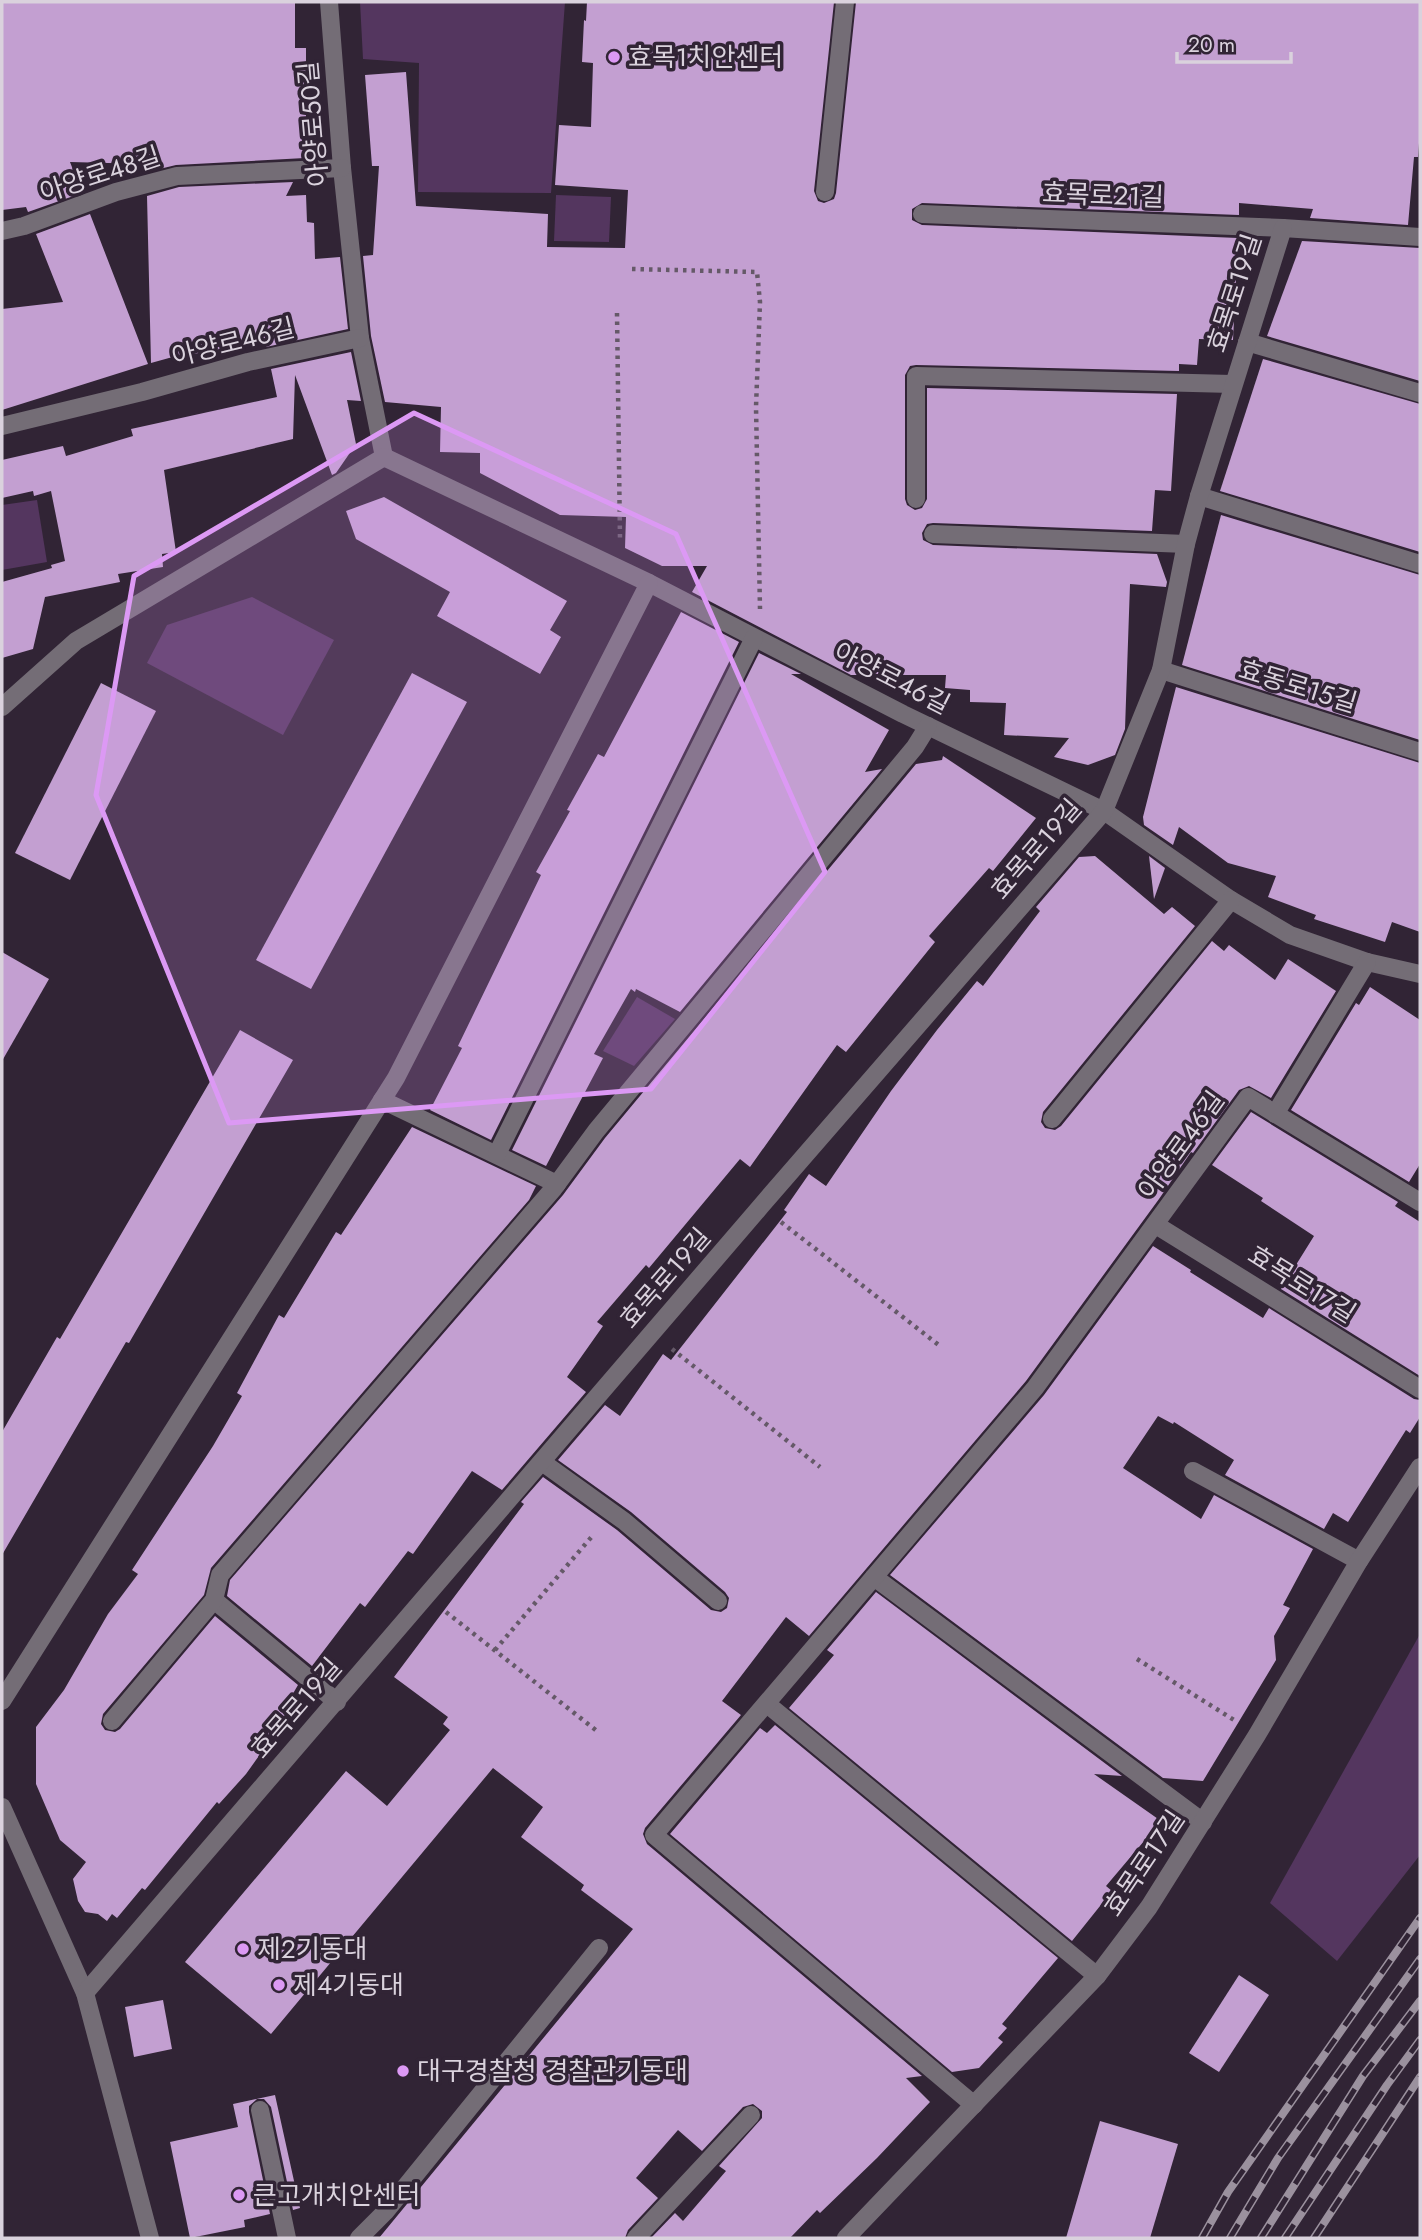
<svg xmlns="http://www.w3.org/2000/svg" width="1422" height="2240" viewBox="0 0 1422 2240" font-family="Jost,'Noto Sans KR',sans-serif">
  <rect width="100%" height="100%" fill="#312435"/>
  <g fill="#54365f">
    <polygon points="360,2 565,2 551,193 418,192 419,63 363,59"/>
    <polygon points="556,195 611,197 609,242 554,241"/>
    <polygon points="37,500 47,562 2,570 2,505"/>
    <polygon points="252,597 334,640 283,735 147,663 167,625"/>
    <polygon points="637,997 675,1019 634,1066 603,1051"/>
    <polygon points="1420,1634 1420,1855 1337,1961 1270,1903"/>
  </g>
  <g fill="#c39fd1">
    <polygon points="2,2 295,2 295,48 306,48 306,131 319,131 305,158 176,165 147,172 147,164 70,162 82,193 28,212 26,207 2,210"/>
    <polygon points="587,2 834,2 814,191 818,201 824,203 834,199 836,193 856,2 1420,2 1420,129 1418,157 1414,157 1408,225 1310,218 1313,209 1239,203 1239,215 922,203 912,209 912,220 922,225 1238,238 1233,340 1199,339 1197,365 1179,364 1179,371 916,365 910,366 905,375 905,499 907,505 915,510 922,508 927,499 927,388 1177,394 1171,491 1155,490 1152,531 933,523 927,524 922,533 923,540 933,545 1157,554 1167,582 1166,587 1130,584 1125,729 1115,755 1088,765 1054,757 1069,738 1004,735 1006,703 970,702 970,690 945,688 946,675 851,675 692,592 707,566 662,566 625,548 626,517 560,515 480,473 480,453 440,452 441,407 385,402 371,336 363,256 373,255 379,166 372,166 365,75 406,72 416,206 548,214 547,247 625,248 628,190 555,185 559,125 591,127 593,63 582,62 584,20 586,21"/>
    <polygon points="293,182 286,196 306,195 307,222 314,223 315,259 340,257 348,329 266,347 265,342 169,358 151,363 147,196 179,187"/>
    <polygon points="90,214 148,364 2,410 2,309 63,302 36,234"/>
    <polygon points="1302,241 1420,248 1420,381 1267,336"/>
    <polygon points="351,352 361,401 347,400 356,444 336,473 332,475 295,375 293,439 164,470 176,552 162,554 163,567 118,574 120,582 45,597 33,649 2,658 2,582 52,568 51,565 65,561 51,491 34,496 33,491 2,498 2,460 63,446 66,456 133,436 131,429 277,397 271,369"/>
    <polygon points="1263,359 1420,404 1420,552 1220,491"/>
    <polygon points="384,497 567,601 550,630 561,637 540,674 437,616 450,592 356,539 346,511"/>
    <polygon points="1221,515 1420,575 1420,740 1182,665"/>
    <polygon points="681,612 739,642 491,1140 430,1110 462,1048 458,1046 541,875 536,872 570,811 567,810 598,754 604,757"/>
    <polygon points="759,653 801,674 791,674 889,730 865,772 882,769 680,1012 636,989 635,992 631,989 594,1054 603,1058 546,1166 512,1150"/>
    <polygon points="412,673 467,702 311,989 256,960"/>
    <polygon points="101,683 156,711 70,880 15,853"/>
    <polygon points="1176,687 1420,763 1420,932 1392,922 1385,942 1314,919 1316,915 1268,897 1276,876 1228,863 1179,827 1173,845 1144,825 1143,817"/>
    <polygon points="943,756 1036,818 993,871 989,868 929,936 935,942 846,1052 837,1045 750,1167 740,1159 649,1268 646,1265 597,1322 603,1326 567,1377 586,1392 502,1490 472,1471 413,1554 408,1551 365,1607 360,1603 312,1666 227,1596 230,1580 563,1195 605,1138 916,764 942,760"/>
    <polygon points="1095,856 1164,914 1172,907 1195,926 1043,1112 1041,1122 1045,1128 1055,1130 1061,1126 1212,941 1224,951 1229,945 1275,980 1288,959 1336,991 1271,1098 1249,1086 1239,1090 1193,1153 1191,1152 1159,1199 1026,1381 809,1636 786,1617 722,1701 741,1715 645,1828 643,1834 647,1844 922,2076 906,2078 930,2102 877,2158 820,2213 817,2210 790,2238 651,2238 675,2213 683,2221 726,2171 719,2166 762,2118 762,2111 753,2104 743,2107 702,2151 678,2130 636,2178 658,2198 628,2230 625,2238 379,2238 633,1929 581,1890 584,1885 521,1837 543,1807 493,1768 271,2034 185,1962 346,1771 387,1806 450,1730 443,1724 448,1717 394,1677 524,1504 521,1502 543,1477 617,1530 711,1610 721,1612 727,1608 729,1598 725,1592 631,1512 558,1460 605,1405 620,1416 663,1354 671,1360 787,1212 784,1210 809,1174 826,1186 891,1091 937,1030 977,981 983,986 1040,911 1036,907 1079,857"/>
    <polygon points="1149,856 1165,868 1154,899"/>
    <polygon points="2,952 49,979 2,1061"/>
    <polygon points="1370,987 1420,1020 1420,1164 1409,1182 1291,1110 1356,1003 1359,1005"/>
    <polygon points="240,1030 293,1060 129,1343 126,1342 2,1555 2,1432 57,1337 60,1339"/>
    <polygon points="1251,1112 1398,1202 1395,1206 1420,1222 1420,1376 1281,1289 1314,1236 1261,1201 1263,1198 1212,1165"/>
    <polygon points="412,1127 536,1186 529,1200 211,1568 204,1595 103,1714 101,1724 105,1730 115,1732 120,1729 215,1616 298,1685 288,1702 294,1707 246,1774 219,1804 217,1802 145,1890 142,1888 117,1918 112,1914 107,1921 98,1914 85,1912 78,1901 73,1879 86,1862 60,1840 36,1784 36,1727 64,1690 108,1614 138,1574 132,1570 213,1446 242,1396 237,1393 279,1315 284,1318 336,1232 341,1235"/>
    <polygon points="1153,1246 1191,1270 1190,1272 1263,1318 1269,1308 1414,1399 1420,1400 1420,1417 1410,1433 1406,1430 1348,1522 1333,1513 1324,1529 1225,1475 1234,1460 1174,1422 1173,1424 1158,1416 1123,1468 1201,1519 1214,1495 1313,1549 1283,1605 1290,1608 1274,1636 1276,1660 1203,1781 1163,1778 890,1575 1044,1395"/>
    <polygon points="876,1592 1122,1776 1094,1774 1161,1821 1106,1886 1112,1891 1072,1941 789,1708 834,1655 827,1650"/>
    <polygon points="775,1725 1058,1958 1002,2024 1007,2028 998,2038 1003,2042 979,2068 952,2072 670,1834 760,1728 767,1733"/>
    <polygon points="1239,1975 1269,1995 1219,2072 1189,2053"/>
    <polygon points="163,2000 172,2049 134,2057 125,2007"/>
    <polygon points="275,2095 300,2208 293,2210 271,2107 264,2099 257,2099 249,2106 249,2112 270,2214 244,2220 245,2227 190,2238 170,2142 238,2127 233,2104"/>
    <polygon points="1100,2121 1178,2144 1150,2238 1066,2238"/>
  </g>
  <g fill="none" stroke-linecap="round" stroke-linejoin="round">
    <g stroke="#655968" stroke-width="4.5" stroke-dasharray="3.5 5" stroke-linecap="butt">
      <polyline points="632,269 757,272 760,302 756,407 760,609"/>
      <polyline points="617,313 620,539"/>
      <polyline points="781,1222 940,1346"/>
      <polyline points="672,1349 820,1467"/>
      <polyline points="446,1612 597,1731"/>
      <polyline points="495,1650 594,1534"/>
      <polyline points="1137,1659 1234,1720"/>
    </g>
    <g stroke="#746d76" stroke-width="18">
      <polyline points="329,2 342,168 360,338 384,457"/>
      <polyline points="825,192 845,2"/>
      <polyline points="922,214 1283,228 1420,237"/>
      <polyline points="2,231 24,226 116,192 177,176 342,168"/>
      <polyline points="1247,342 1420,393"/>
      <polyline points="2,426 142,392 248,362 360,338"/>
      <polyline points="1199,496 1420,564"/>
      <polyline points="916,499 916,376 1232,384"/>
      <polyline points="933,534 1186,544"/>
      <polyline points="1161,670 1420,752"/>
      <polyline points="2,707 76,641 384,457 649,583 903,714 1104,811 1231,900 1290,935 1367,962 1420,974"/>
      <polyline points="382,1100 557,1184"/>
      <polyline points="1275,1114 1367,962"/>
      <polyline points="1052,1119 1231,900"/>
      <polyline points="497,1154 754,638"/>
      <polyline points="1156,1225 1420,1389"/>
      <polyline points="542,1462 624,1521 718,1601"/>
      <polyline points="1193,1471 1359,1561"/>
      <polyline points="874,1577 1203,1822"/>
      <polyline points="214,1600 337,1702"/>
      <polyline points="2,1701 396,1078 649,583"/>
      <polyline points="767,1704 1097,1976"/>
      <polyline points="112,1721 214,1600 220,1575 554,1188 596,1131 915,747 928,726"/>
      <polyline points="2,1807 85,1993 150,2238"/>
      <polyline points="85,1993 761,1206 1104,811 1161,670 1186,544 1199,496 1283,228"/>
      <polyline points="974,2105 654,1835 1035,1388 1248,1097 1420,1202"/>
      <polyline points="260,2110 287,2238"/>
      <polyline points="359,2238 385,2212 599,1948"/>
      <polyline points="636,2238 751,2115"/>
      <polyline points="846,2238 1097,1976 1149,1907 1257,1735 1359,1561 1420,1467"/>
    </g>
    <g stroke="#9b919e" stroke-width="8">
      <g id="rail">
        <polyline points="1202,2238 1228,2192 1420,1918"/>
        <polyline points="1230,2238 1278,2158 1420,1959"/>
        <polyline points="1261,2238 1363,2076 1420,2001"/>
        <polyline points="1285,2238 1387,2085 1420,2040"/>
        <polyline points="1314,2238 1420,2077"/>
      </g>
    </g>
    <use href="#rail" stroke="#312435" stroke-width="5" stroke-dasharray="16" stroke-linecap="butt"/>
  </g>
  <path fill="#dc99f4" fill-opacity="0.2" stroke="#dc99f4" stroke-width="5" stroke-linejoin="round" d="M414,413L676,534L825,872L651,1089L229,1123L96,795L134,576Z"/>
  <g fill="#dc99f4" stroke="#312435" stroke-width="2.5">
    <circle cx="614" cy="57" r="7"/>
    <circle cx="243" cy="1949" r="7"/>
    <circle cx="279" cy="1985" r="7"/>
    <circle cx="403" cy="2071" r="7"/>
    <circle cx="239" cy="2195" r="7"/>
  </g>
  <g text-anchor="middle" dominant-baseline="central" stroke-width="7" stroke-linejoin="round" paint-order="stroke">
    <g font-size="26" fill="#dad2dd" stroke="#312435" text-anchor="start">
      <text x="628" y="57">효목1치안센터</text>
      <text x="257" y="1949">제2기동대</text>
      <text x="293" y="1985">제4기동대</text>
      <text x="417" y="2071">대구경찰청 경찰관기동대</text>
      <text x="253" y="2195">큰고개치안센터</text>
    </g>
    <g font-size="26" fill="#dad2dd" stroke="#312435">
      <text transform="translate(313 124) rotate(-95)">아양로50길</text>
      <text transform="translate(100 174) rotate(-18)">아양로48길</text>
      <text transform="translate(1103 195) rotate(2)">효목로21길</text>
      <text transform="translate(1234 293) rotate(-72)">효목로19길</text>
      <text transform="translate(233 342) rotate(-14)">아양로46길</text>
      <text transform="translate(892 678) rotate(27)">아양로46길</text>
      <text transform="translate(1298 686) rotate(17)">효동로15길</text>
      <text transform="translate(1036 849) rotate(-49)">효목로19길</text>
      <text transform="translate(1181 1145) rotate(-54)">아양로46길</text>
      <text transform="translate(665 1278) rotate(-49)">효목로19길</text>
      <text transform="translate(1302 1284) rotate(32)">효목로17길</text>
      <text transform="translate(296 1708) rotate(-49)">효목로19길</text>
      <text transform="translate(1144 1863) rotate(-56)">효목로17길</text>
    </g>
  </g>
  <rect width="1422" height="2240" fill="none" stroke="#dad2dd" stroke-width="7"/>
  <path d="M1177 52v10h114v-10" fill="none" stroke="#dad2dd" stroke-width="3.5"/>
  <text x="1188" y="52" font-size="21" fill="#dad2dd" stroke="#312435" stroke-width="5" paint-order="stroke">20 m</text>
</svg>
